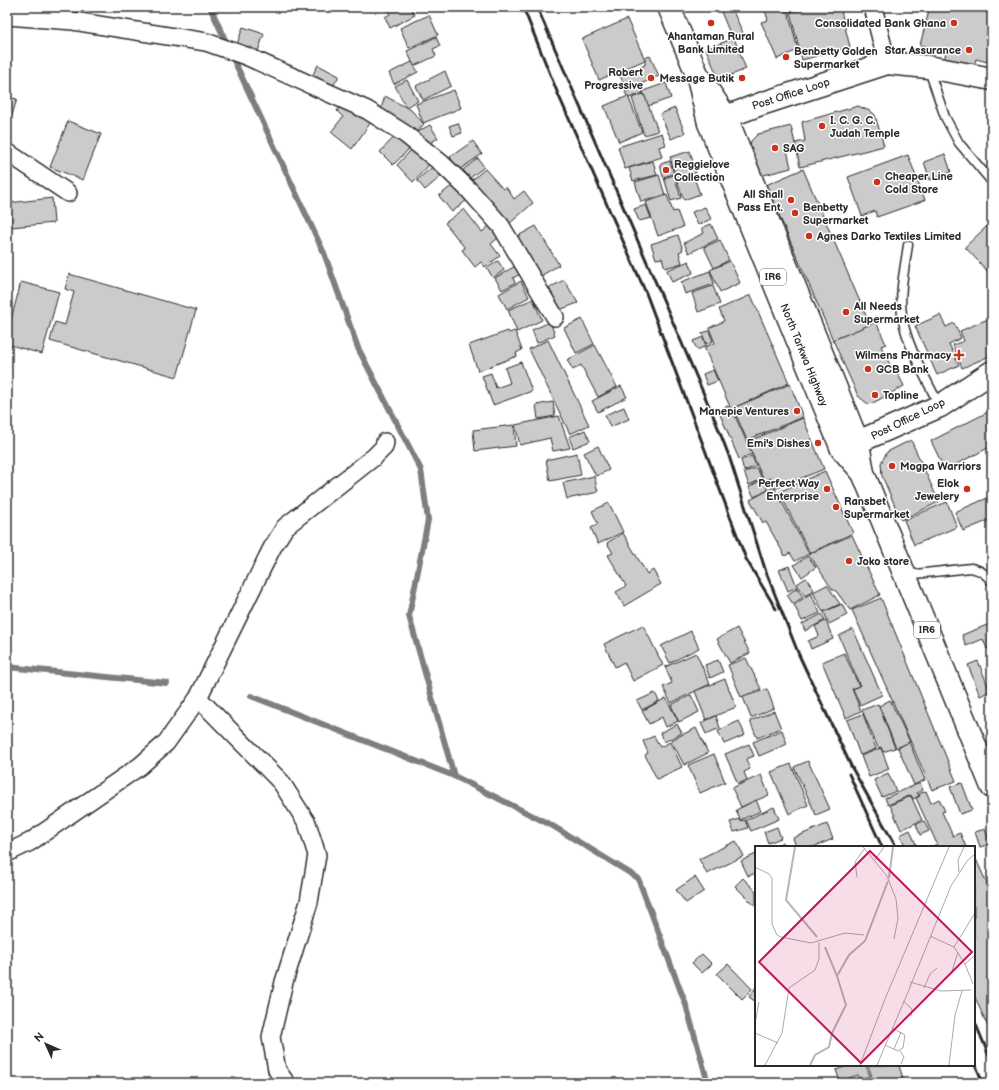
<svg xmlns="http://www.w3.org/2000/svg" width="999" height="1090" viewBox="0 0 999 1090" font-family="'Balsamiq Sans',sans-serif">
  <rect width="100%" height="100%" fill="#fff"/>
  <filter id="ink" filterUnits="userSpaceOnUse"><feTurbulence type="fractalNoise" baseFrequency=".025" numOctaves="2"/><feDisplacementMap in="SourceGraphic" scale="8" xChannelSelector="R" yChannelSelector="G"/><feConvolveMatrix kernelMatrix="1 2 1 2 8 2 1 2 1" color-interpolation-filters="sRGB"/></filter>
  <g filter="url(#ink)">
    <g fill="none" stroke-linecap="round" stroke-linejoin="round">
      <g stroke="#7e7e7e" stroke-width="6">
        <polyline points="210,7 228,46"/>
        <polyline points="231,54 324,253 358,348 421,470 428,520 409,616 454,776"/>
        <polyline points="7,667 167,683"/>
        <polyline points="251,696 454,776 551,825 638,878 686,1005 708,1083"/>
      </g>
    </g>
    <g fill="#cbcbcb" stroke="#2b2b2b">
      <polygon points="387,7 410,7 415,15 390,28 385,17 390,14"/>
      <polygon points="719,7 731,7 743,33 732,38"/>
      <polygon points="764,7 784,7 786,12 788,11 798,50 777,59 761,22 768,20"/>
      <polygon points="811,7 840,7 850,47 802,60 790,12"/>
      <polygon points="930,7 965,7 992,14 991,63 976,59 973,69 944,61 946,52 920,45"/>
      <polygon points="429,15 438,35 409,48 400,28"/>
      <polygon points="627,19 645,60 599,80 582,39"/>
      <polygon points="243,27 264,34 257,54 236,47"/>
      <polygon points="436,37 440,46 433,49 436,56 414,66 407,51"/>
      <polygon points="734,38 746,69 719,80 706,49"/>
      <polygon points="650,56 659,76 627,90 620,76 645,65 645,58"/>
      <polygon points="412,62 418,72 394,84 389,73"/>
      <polygon points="318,65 339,76 333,86 312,76"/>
      <polygon points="445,71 451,86 423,100 416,86"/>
      <polygon points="407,80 418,101 406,107 395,86"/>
      <polygon points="666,83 671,98 648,106 643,91"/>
      <polygon points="641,86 643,93 629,98 627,96 625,92"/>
      <polygon points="454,90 461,108 423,123 416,104"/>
      <polygon points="644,94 658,131 644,135 632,98"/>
      <polygon points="385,96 411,110 424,124 413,136 380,112"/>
      <polygon points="628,96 642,132 619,142 604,106"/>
      <polygon points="7,97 17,99 9,125 7,124"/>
      <polygon points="344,102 371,122 352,149 331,132 343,117 337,111"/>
      <polygon points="858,106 872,112 875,115 884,146 800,167 795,143 805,141 802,122"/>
      <polygon points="675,108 685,133 671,139 660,114"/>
      <polygon points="68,121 101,134 83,180 50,167"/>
      <polygon points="458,123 462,133 453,136 449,126"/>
      <polygon points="430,125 438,138 425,146 417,132"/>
      <polygon points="791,126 796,148 787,150 791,168 760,176 749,152 751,141 758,134"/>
      <polygon points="662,133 666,145 659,147 662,157 625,169 618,147"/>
      <polygon points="397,134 411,147 393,165 380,152"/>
      <polygon points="473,141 482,154 459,170 450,157"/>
      <polygon points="412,149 429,165 413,182 397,165"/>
      <polygon points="690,151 696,173 676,178 670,157"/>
      <polygon points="945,154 951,172 930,180 924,162"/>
      <polygon points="908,155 925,200 877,217 875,211 862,216 848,177"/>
      <polygon points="478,158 484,167 470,178 463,170"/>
      <polygon points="653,161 657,175 633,181 629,168"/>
      <polygon points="670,161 674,174 663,177 660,164"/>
      <polygon points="438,162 446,172 425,190 417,180"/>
      <polygon points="485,169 503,189 506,187 514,199 524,191 533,203 508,225 472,180"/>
      <polygon points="803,169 870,325 833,340 766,185"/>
      <polygon points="659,175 665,195 641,202 635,182"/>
      <polygon points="674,175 681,198 671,201 664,178"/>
      <polygon points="693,175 700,194 684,200 677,181"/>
      <polygon points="454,184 467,200 452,212 439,196"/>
      <polygon points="667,195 673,212 677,211 683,227 658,236 646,202"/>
      <polygon points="52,198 54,223 11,227 9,203"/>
      <polygon points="646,205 651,218 639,221 634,209"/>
      <polygon points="705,207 711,219 698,225 692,212"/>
      <polygon points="464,209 482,232 489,226 498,238 491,244 500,256 485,267 481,262 475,267 462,250 465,248 445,223"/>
      <polygon points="711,224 718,239 689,253 684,243 704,233 702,228"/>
      <polygon points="536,226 559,265 539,277 516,237"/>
      <polygon points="987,226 992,231 992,276 965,247"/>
      <polygon points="678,235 683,250 679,252 682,263 665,268 662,258 656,259 651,244"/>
      <polygon points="720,240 729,260 714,268 704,247"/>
      <polygon points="498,261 504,270 493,278 487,268"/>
      <polygon points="689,261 693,273 672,282 667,270"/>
      <polygon points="730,261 740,283 720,292 710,270"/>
      <polygon points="517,265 522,273 513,278 515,283 502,290 495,278"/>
      <polygon points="710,271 714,284 685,294 681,282"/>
      <polygon points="69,274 196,310 177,377 50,341 55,322 65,325 74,292 65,289"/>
      <polygon points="564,280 578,303 559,310 549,288"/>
      <polygon points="521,281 529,297 507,309 499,294"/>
      <polygon points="21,282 59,292 42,354 7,344 7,335"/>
      <polygon points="713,286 720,304 698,312 692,293"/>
      <polygon points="751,295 789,383 731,409 704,347 715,343 709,328 724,321 719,309"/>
      <polygon points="533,299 542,320 517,332 508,310"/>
      <polygon points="940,315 946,327 954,323 961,338 949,344 959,365 937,375 915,326"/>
      <polygon points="582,319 594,344 576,353 564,328"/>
      <polygon points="988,319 992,329 992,355 962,368 953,345 964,341 960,331"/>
      <polygon points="550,322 555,335 537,343 532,330"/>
      <polygon points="876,322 886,344 881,346 893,371 896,370 904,386 873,403 868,404 858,396 833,340"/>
      <polygon points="508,331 509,333 515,331 522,350 516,353 517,356 478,371 469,345"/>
      <polygon points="709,331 713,341 706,344 702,333"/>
      <polygon points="703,337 706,346 697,350 693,341"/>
      <polygon points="548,340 589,425 570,434 529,349"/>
      <polygon points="595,345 617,387 598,397 581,365 573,370 567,360"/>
      <polygon points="521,362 532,391 493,405 482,376 491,373 496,388 510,383 505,368"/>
      <polygon points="713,370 718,381 707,385 703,374"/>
      <polygon points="790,384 803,417 747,440 733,408"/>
      <polygon points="621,386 627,397 598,412 592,401"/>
      <polygon points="553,402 555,416 538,419 536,405"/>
      <polygon points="728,406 730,410 732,409 752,454 739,459 718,410"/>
      <polygon points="624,407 629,419 610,427 605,415"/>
      <polygon points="992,410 992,446 945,470 931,441"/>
      <polygon points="559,416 570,448 553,451 550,438 520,445 515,425"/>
      <polygon points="803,418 824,469 775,489 771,478 764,481 747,442"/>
      <polygon points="514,425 516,446 475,451 473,430"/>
      <polygon points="585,430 590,441 573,448 569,437"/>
      <polygon points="911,440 939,502 901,520 882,476 881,463 887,452"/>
      <polygon points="598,446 609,470 596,476 584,453"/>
      <polygon points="577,453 581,475 550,481 546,460"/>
      <polygon points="752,456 756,466 744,471 741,460"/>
      <polygon points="757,468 762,479 749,485 744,472"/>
      <polygon points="825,471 853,533 810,553 779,492"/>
      <polygon points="594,476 598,492 567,499 563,483"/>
      <polygon points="763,479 768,490 754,497 749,487"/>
      <polygon points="774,487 809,554 795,561 790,553 785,556 766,522 763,523 750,500"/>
      <polygon points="992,496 992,519 963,531 955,512"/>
      <polygon points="947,502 957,527 914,545 904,520"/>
      <polygon points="609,503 623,532 598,544 591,528 598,524 592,511"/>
      <polygon points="623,533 647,574 653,570 661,584 624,606 616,592 626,586 608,555 613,553 607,543"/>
      <polygon points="852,535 880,595 850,610 836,591 832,589 809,554"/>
      <polygon points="808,556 816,567 802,577 794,565"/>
      <polygon points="789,566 797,587 788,591 779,570"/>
      <polygon points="806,578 814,590 805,596 797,584"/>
      <polygon points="827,585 840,604 823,612 813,592"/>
      <polygon points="797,588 803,597 793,604 787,595"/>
      <polygon points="811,593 820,613 802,621 794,605"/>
      <polygon points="881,598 956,781 932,790 852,610"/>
      <polygon points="842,604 847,615 829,624 824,612"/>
      <polygon points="822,614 825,620 805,631 802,624"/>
      <polygon points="826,621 833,639 811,649 808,641 819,636 815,626"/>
      <polygon points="992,623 992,647 987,649 983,639 966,646 962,635"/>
      <polygon points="643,625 663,665 633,681 624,662 615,667 604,644"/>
      <polygon points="737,628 750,653 730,663 717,639"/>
      <polygon points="853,629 882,695 860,705 853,689 860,686 839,636"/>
      <polygon points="691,631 699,648 670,663 661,646"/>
      <polygon points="696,653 710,684 671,703 663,687 672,683 665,667"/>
      <polygon points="844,653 859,686 852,689 861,711 846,718 822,662"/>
      <polygon points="746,658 761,689 741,697 728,665"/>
      <polygon points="718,660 723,672 710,678 705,665"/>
      <polygon points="978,661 990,691 980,696 968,665"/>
      <polygon points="725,679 736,707 706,720 695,691"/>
      <polygon points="767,689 774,708 751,718 743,697"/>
      <polygon points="655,693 659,701 642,710 637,701"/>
      <polygon points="691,695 699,712 679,722 671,705"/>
      <polygon points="666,698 678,721 666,727 662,717 649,724 642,711"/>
      <polygon points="890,700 910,742 896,748 879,706"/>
      <polygon points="878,704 895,748 883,752 881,747 878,748 862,710"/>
      <polygon points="774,711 781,728 757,738 750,721"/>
      <polygon points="863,714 876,749 860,755 847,720"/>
      <polygon points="716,716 720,728 706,734 701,723"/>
      <polygon points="739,721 745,735 724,744 718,731"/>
      <polygon points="677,724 682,733 664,742 660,733"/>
      <polygon points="696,728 708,753 684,765 671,740"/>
      <polygon points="782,730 787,744 759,756 753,742"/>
      <polygon points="654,736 660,747 670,742 682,767 657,779 645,755 648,753 643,741"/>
      <polygon points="909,742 925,780 914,785 898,748"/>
      <polygon points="749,744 754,756 746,759 750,769 744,772 747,780 738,784 725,754"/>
      <polygon points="881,748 889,769 869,777 861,756"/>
      <polygon points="714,754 725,782 700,793 688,765"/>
      <polygon points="808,761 830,809 816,815 794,767"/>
      <polygon points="791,764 808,805 789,814 771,772"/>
      <polygon points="888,773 896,791 882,797 874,780"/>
      <polygon points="761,775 769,795 741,807 732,788"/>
      <polygon points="920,783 923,790 917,793 919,796 913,799 911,795 888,805 885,798"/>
      <polygon points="962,783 972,810 960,814 950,787"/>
      <polygon points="926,791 931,803 939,799 945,811 942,812 953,836 960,833 966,847 931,847 937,844 916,798 920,796 919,794"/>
      <polygon points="911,796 922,820 901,830 890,805"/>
      <polygon points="756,800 761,811 740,820 736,810"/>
      <polygon points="774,807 779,819 751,831 746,820"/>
      <polygon points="740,819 740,821 745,820 748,828 734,832 730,822"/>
      <polygon points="924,821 929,831 920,835 916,824"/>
      <polygon points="827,824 833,839 813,847 796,847 793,838"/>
      <polygon points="777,827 781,838 768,843 764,832"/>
      <polygon points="985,829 990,844 980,847 975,832"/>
      <polygon points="910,830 917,847 906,847 900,835"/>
      <polygon points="736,841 744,856 707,874 699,859"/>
      <polygon points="783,842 785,847 772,847"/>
      <polygon points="756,854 756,873 748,876 741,861"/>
      <polygon points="976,859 992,895 992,1025 988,1027 974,995 974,860"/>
      <polygon points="695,877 704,891 686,903 676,890"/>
      <polygon points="743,878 756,891 756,907 735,886"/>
      <polygon points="702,954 712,964 702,973 692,963"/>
      <polygon points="728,964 752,989 742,999 717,974"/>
      <polygon points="756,987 756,1002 749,997"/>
      <polygon points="850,1065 866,1065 870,1076 860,1079 858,1075 840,1081 836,1070"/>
      <polygon points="868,1065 902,1065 899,1066 903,1078 889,1083 874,1083"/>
    </g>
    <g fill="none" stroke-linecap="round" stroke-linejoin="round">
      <g stroke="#2b2b2b" stroke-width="11">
        <g id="lane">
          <polyline points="929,70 945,117 959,143 992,182"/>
          <path d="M908,245C905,267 899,292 902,315C906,345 926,378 939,405"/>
          <path d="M906,575L971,568C981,570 986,574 992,582"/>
        </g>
      </g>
      <g stroke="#2b2b2b" stroke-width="20">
        <g id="street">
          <polyline points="873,7 887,63"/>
          <polyline points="7,16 73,21 206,42 246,56 367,110 405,134 441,163 470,191 501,226 555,317"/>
          <polyline points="7,152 68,193"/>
          <polyline points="198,698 281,782 307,823 317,855 309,902 284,982 271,1037 277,1070 286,1083"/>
          <polyline points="7,853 30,842 140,766 166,743 198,698 272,548 285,527 374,457 384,447 385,442"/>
        </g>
      </g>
      <g stroke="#2b2b2b" stroke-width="25">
        <g id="secondary">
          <polyline points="709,123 761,104 887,63 928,67 992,79"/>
          <polyline points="842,449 940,406 992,372"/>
        </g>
      </g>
      <g stroke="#2b2b2b" stroke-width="25">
        <g id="primary">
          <polyline points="669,7 697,74 709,123 842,449 863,473"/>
          <polyline points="697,74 726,117 858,443 863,473 992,787"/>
        </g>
      </g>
      <use href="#lane" stroke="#fff" stroke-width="8"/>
      <use href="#street" stroke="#fff" stroke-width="17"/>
      <use href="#secondary" stroke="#fff" stroke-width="22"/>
      <use href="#primary" stroke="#fff" stroke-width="22"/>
      <g stroke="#2b2b2b" stroke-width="3">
        <polyline points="523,7 558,94 646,293 746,559 776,609"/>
        <polyline points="537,7 715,420 729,456 766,572 799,655 851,766 896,847"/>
        <polyline points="849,774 882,847"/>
        <polyline points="974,1020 992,1063"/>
        <polyline points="974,1061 983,1083"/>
      </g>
    </g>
  </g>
  <g fill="#c8321e" stroke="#fff" stroke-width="1.5">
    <circle cx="711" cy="23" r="4"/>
    <circle cx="954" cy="23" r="4"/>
    <circle cx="969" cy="50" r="4"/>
    <circle cx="786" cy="57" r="4"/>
    <circle cx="651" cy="78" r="4"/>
    <circle cx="742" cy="78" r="4"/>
    <circle cx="822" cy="126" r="4"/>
    <circle cx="775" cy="148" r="4"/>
    <circle cx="666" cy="170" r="4"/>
    <circle cx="877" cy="182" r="4"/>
    <circle cx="791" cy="200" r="4"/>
    <circle cx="795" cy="213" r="4"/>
    <circle cx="809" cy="236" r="4"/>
    <circle cx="846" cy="312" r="4"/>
    <path d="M957 349h4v4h4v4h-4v4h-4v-4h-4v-4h4z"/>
    <circle cx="868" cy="369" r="4"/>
    <circle cx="875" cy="395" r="4"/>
    <circle cx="797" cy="411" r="4"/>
    <circle cx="818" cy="443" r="4"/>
    <circle cx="892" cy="466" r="4"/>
    <circle cx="827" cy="489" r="4"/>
    <circle cx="967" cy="489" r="4"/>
    <circle cx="836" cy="507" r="4"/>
    <circle cx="849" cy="561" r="4"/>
  </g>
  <g text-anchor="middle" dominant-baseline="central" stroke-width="3" stroke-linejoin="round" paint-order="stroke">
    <g fill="#fff" stroke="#6b6b6b" stroke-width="1">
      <rect x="760" y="269" width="26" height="16" rx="3"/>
      <rect x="914" y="622" width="26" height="16" rx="3"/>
    </g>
    <g font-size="10" font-weight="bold" fill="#2b2b2b">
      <text x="773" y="277">IR6</text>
      <text x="927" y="630">IR6</text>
    </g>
    <g font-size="11" font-weight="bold" fill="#2b2b2b" stroke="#fff" text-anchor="start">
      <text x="946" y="23" text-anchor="end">Consolidated Bank Ghana</text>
      <text x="711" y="36" text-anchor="middle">Ahantaman Rural<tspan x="711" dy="13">Bank Limited</tspan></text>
      <text x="961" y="50" text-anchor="end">Star Assurance</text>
      <text x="794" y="51">Benbetty Golden<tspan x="794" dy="13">Supermarket</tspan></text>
      <text x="643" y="72" text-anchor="end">Robert<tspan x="643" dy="13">Progressive</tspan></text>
      <text x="734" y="78" text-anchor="end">Message Butik</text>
      <text x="830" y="120">I. C. G. C.<tspan x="830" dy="13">Judah Temple</tspan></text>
      <text x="783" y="148">SAG</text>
      <text x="674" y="164">Reggielove<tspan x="674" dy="13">Collection</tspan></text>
      <text x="885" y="176">Cheaper Line<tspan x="885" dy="13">Cold Store</tspan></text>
      <text x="783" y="194" text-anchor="end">All Shall<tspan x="783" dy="13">Pass Ent.</tspan></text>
      <text x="803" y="207">Benbetty<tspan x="803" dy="13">Supermarket</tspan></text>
      <text x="817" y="236">Agnes Darko Textiles Limited</text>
      <text x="854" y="306">All Needs<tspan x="854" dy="13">Supermarket</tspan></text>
      <text x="951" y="355" text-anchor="end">Wilmens Pharmacy</text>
      <text x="876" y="369">GCB Bank</text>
      <text x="883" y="395">Topline</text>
      <text x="789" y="411" text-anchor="end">Manepie Ventures</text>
      <text x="810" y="443" text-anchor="end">Emi's Dishes</text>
      <text x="900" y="466">Mogpa Warriors</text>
      <text x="819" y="483" text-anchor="end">Perfect Way<tspan x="819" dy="13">Enterprise</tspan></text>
      <text x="959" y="483" text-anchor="end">Elok<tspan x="959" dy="13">Jewelery</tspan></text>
      <text x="844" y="501">Ransbet<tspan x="844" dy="13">Supermarket</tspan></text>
      <text x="857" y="561">Joko store</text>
    </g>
    <g font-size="11" fill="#2b2b2b" stroke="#fff">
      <text transform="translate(791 94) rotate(-18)">Post Office Loop</text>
      <text transform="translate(804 355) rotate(68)">North Tarkwa Highway</text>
      <text transform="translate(908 419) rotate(-26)">Post Office Loop</text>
    </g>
  </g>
  <g transform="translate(755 846)">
    <rect width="220" height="220" fill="#fff"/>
    <path fill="none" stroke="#b6b6b6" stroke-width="2" d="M40,1L31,54L62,91M134,32L138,1M82,130L94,109L110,95L133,35M55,219L60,209L74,201L77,187L91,159L82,130L70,101"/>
    <path fill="none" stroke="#aaa" stroke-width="1" d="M108,1L132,30L141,53L143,72L139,93M120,14L129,1M0,21L14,28L17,32V78L22,89L26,91L56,97L90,87L109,89M204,26L203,14L209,1M102,31L100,16L110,2M175,90L199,101L210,118L218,138M199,101L220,67M210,118L220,109M197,125L203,106M155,136L186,145L216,144M155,141L196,40L212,15L220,8M169,142L175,128L182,122M148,155L157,163L156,170M0,178L4,156M0,187L23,197M130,199L143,205L148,202L150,189L137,182M139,203L146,186M145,205L149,211L146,218M10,219L27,187L34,142L60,124L64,113V96M105,219L130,153L194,1M122,219L156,139M194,219L200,169L207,145"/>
    <path fill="#c2185b" fill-opacity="0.15" stroke="#c2185b" stroke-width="2" d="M115,5L217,106L106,217L4,116Z"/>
    <rect width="220" height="220" fill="none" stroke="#2b2b2b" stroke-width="2"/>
  </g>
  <rect width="999" height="1090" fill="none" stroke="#fff" stroke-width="24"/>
  <rect x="12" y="12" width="975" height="1066" fill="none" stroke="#2b2b2b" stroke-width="1.5" filter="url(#ink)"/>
  <g transform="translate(46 1044) rotate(315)" stroke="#ffffff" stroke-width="3" paint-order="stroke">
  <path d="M0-3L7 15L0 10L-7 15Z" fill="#2b2b2b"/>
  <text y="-6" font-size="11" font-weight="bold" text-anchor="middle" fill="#2b2b2b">N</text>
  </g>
</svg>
